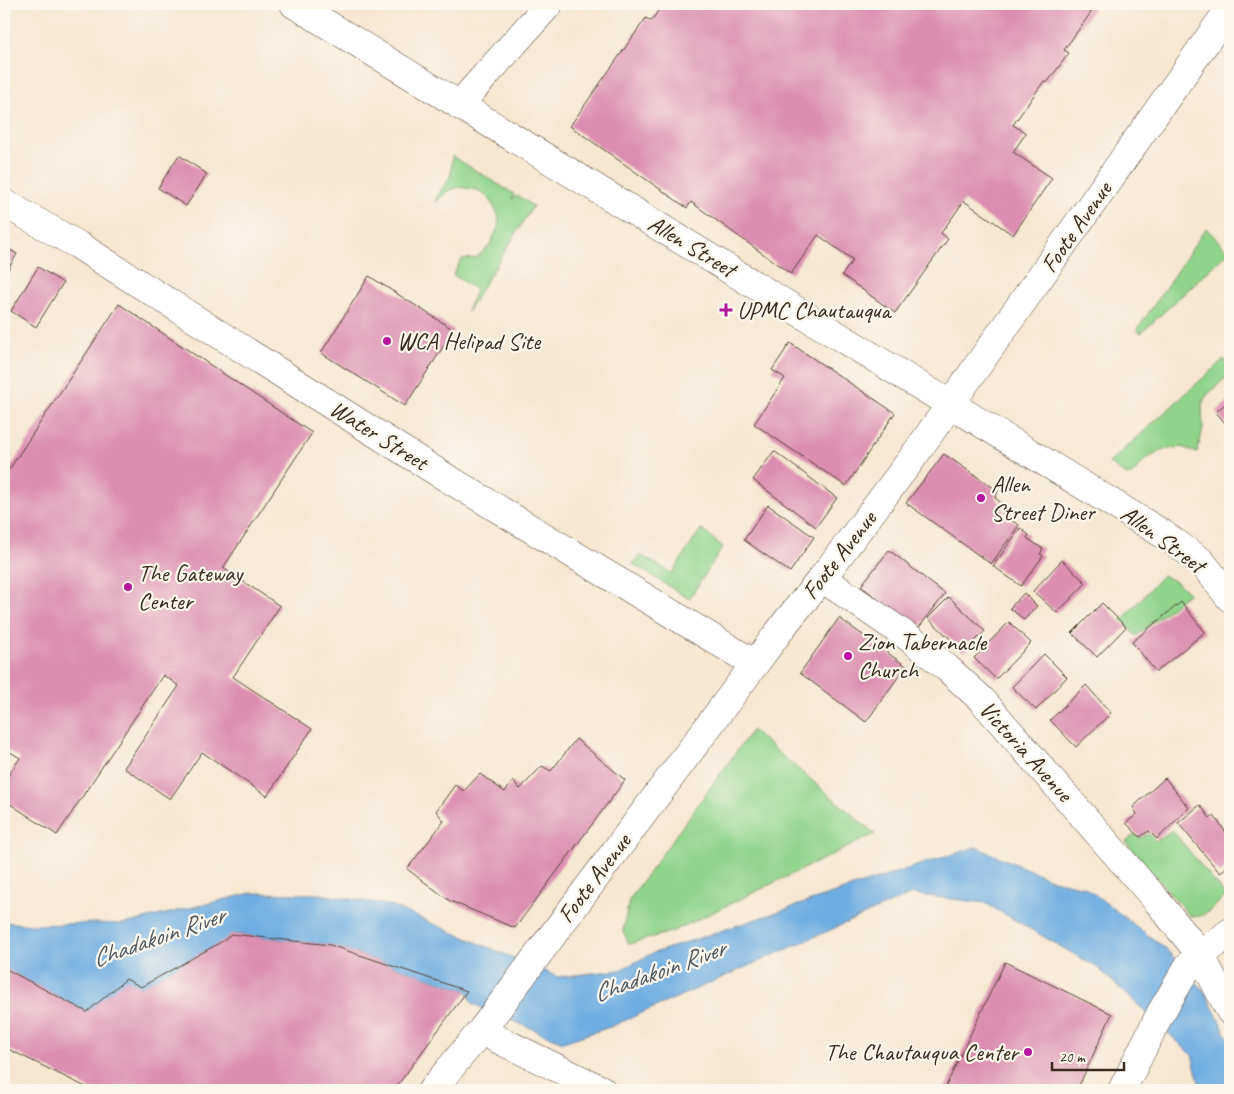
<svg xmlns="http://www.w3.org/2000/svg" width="1234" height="1094" viewBox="0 0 1234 1094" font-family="Caveat,sans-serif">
  <rect width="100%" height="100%" fill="#fbf7ec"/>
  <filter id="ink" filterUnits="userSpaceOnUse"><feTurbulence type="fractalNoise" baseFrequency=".02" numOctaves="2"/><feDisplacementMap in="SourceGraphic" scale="10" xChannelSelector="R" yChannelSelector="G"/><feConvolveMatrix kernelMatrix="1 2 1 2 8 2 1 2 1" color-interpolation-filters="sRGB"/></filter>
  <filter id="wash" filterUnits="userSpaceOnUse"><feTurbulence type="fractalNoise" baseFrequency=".0096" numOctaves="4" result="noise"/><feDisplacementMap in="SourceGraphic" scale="20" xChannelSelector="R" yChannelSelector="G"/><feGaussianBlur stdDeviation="1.12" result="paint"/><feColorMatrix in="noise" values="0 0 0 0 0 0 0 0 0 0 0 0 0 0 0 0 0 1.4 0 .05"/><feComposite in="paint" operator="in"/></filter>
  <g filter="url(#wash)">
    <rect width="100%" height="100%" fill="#f6e7d1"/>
    <g fill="#90d48c" stroke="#667f55">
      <polygon points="452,156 514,194 512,199 518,196 533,206 467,312 476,290 453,275 462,259 476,258 489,246 498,228 499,217 490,199 478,190 460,187 448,191 436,202 436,198 451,175"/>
      <polygon points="1206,228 1229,252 1141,333 1137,330"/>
      <polygon points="1224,359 1230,367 1230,374 1207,395 1202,404 1203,429 1197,453 1182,447 1163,450 1146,459 1133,474 1127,476 1109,463"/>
      <polygon points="701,529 723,547 689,599 633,564 640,555 672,573"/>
      <polygon points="1163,575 1179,584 1189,593 1136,636 1122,620"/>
      <polygon points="752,730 875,834 674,931 629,944 623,931 629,900"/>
      <path d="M1172,830L1226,896C1216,904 1203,922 1189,915L1126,842L1135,834L1139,838L1149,834L1156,841Z"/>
    </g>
    <polygon fill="#6eade1" stroke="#546c80" points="976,847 1053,880 1085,887 1166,949 1205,992 1230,1041 1230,1090 1201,1090 1192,1055 1098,968 985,903 912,894 610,1027 563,1042 473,1004 467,991 330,945 232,934 223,941 141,987 87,1012 4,968 4,922 32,925 96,923 124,924 251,893 320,894 389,905 558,977 620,970 651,954 913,867"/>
    <g id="blocks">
      <g fill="#db8eb0">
        <polygon points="663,4 1097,4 1064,50 1069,53 1047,83 1044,81 1013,125 1026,133 1013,152 1052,178 1013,235 964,201 941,233 948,239 895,313 842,275 853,260 818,235 791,274 691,202 687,208 570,126 646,18 651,21"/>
        <polygon points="179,155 207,174 186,206 158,188"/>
        <polygon points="4,246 17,254 4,276"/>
        <polygon points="38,267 63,283 36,327 11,311"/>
        <polygon points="369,276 454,330 405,406 321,353"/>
        <polygon points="119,304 312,433 223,568 280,606 233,677 312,729 267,796 202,752 170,799 124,768 179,686 163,675 57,835 4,800 4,782 20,758 4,748 4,477"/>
        <polygon points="790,343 895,413 846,486 754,424 785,378 772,370"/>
        <polygon points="1230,400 1230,429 1216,412"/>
        <polygon points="774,451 837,498 816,527 753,480"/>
        <polygon points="944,454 998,491 995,498 1004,505 1003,515 1019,525 991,564 906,503"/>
        <polygon points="768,505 814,537 790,572 744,540"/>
        <polygon points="1020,528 1029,535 1027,538 1043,549 1040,554 1043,556 1021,586 993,566"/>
        <polygon points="889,550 945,594 917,630 861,586"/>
        <polygon points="1062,560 1086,583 1057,613 1033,591"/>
        <polygon points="1024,593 1037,606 1024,620 1010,608"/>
        <polygon points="949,597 985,631 964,652 928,618"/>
        <polygon points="1181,602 1205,632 1156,672 1132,642"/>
        <polygon points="1102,603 1126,627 1097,657 1072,633"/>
        <polygon points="839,618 906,666 866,722 800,673"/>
        <polygon points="1009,622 1031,643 996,679 974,658"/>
        <polygon points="1044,654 1067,677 1036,710 1012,687"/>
        <polygon points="1086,685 1111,713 1076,747 1050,720"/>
        <polygon points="576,739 625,780 515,928 450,901 407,869 444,821 436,811 455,785 464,791 480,774 505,792 513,781 520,789 542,766 551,771"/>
        <polygon points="1165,778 1189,808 1157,839 1149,831 1140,837 1126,823 1137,814 1133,807"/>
        <polygon points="1200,805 1210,818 1214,816 1230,838 1230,864 1220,873 1178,823"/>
        <polygon points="231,934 330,945 467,991 394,1090 92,1090 4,1047 4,968 87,1012 126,979 141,987 223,941"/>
        <polygon points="1005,962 1112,1014 1077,1090 944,1090"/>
      </g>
    </g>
  </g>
  <g filter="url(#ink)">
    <use href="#blocks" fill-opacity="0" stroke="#574639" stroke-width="1"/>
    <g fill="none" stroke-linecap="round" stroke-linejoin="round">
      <g stroke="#574639" stroke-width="29">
        <g id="minor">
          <polyline points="459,105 549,4"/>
          <polyline points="4,203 78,245 437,472 755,664"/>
          <polyline points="822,578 911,639 947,668 982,700 1157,901 1192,944 1201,956 1230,1011"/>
          <polyline points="481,1031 602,1090"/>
          <polyline points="1122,1090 1160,1014 1189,965 1230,932"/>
        </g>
      </g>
      <g stroke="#574639" stroke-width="29">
        <g id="tertiary">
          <polyline points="294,4 1163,534 1201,561 1230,598"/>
          <polyline points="432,1090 481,1031 787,621 822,578 911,460 1230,8"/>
        </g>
      </g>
      <use href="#minor" stroke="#fff" stroke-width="28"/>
      <use href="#tertiary" stroke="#fff" stroke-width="28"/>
    </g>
  </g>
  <g fill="#b5179e" stroke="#fbf7ec" stroke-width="2">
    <path d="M723.5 302.5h5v5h5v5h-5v5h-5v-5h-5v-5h5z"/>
    <circle cx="387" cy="341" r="5"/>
    <circle cx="981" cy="498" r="5"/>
    <circle cx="128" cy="587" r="5"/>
    <circle cx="848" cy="656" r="5"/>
    <circle cx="1028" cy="1052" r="5"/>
  </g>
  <g text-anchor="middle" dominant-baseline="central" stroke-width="4.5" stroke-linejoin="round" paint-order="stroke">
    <g font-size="24" fill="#3b2a1e" stroke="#fbf7ec">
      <text transform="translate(1076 227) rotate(-55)">Foote Avenue</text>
      <text transform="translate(692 246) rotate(31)">Allen Street</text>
      <text transform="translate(379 435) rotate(32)">Water Street</text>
      <text transform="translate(1163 539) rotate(36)">Allen Street</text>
      <text transform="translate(839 555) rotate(-52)">Foote Avenue</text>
      <text transform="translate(1026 751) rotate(48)">Victoria Avenue</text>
      <text transform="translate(594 878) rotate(-53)">Foote Avenue</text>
    </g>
    <g font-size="24" fill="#3b2a1e" stroke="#fbf7ec" text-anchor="start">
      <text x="737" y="310">UPMC Chautauqua</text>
      <text x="397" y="341">WCA Helipad Site</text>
      <text x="991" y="484">Allen<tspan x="991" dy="28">Street Diner</tspan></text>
      <text x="138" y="573">The Gateway<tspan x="138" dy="28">Center</tspan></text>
      <text x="858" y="642">Zion Tabernacle<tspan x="858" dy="28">Church</tspan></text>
      <text x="1018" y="1052" text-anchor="end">The Chautauqua Center</text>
    </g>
    <g font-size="25" font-style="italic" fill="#4d5862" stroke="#fbf7ec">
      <text transform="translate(158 937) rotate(-19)">Chadakoin River</text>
      <text transform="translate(659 971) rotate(-20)">Chadakoin River</text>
    </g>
  </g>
  <rect width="1234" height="1094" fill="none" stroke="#fbf7ec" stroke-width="20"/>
  <path d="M1052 1062v8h72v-8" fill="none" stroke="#3b2a1e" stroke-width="2.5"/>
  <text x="1059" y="1062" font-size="15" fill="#3b2a1e" stroke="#fbf7ec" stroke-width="4" paint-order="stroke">20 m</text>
</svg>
